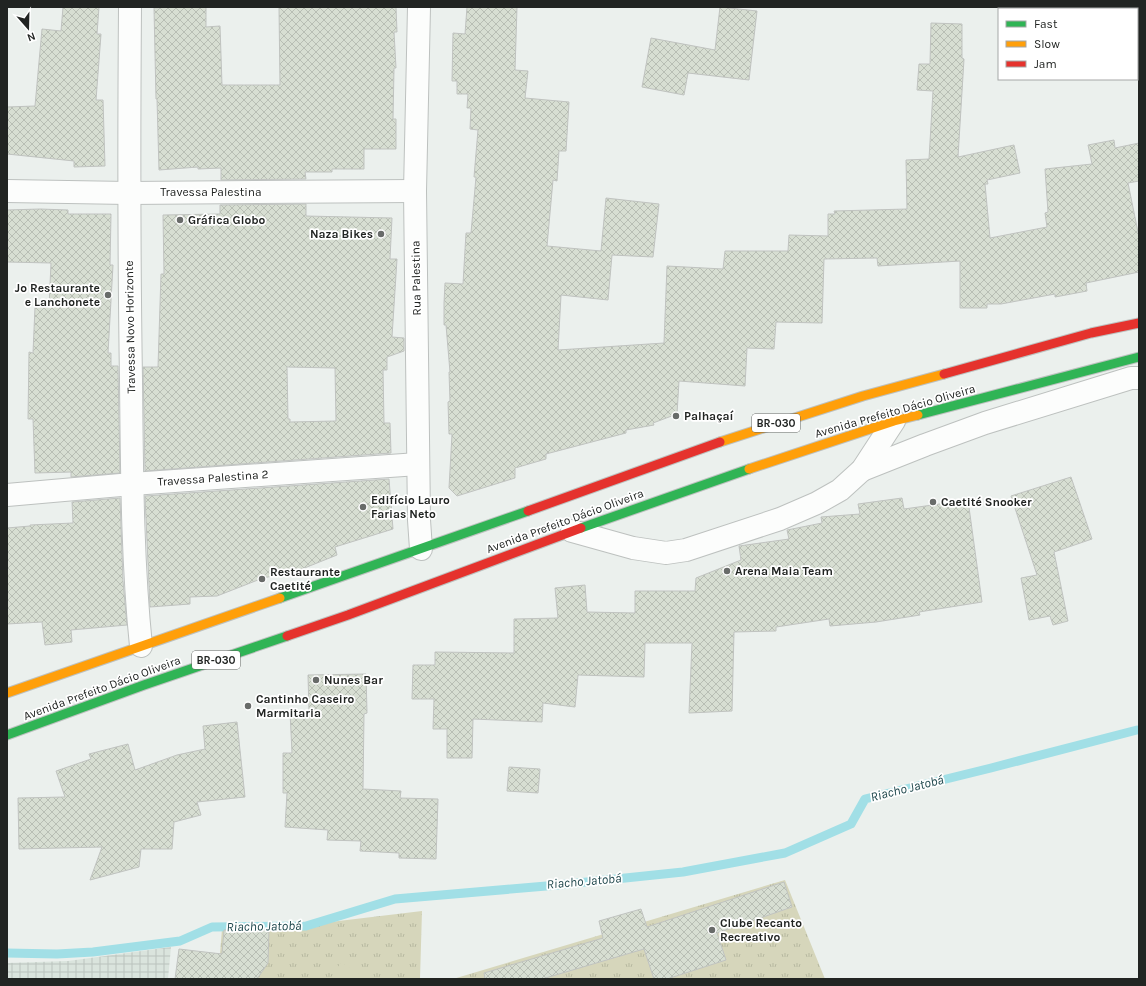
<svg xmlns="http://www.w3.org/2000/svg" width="1146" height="986" viewBox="0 0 1146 986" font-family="Karla,sans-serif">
  <defs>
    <pattern id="industrial-grid" width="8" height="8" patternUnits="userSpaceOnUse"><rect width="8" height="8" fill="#dae4dd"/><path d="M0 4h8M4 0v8" fill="none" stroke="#bbc3bd"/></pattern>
    <pattern id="grass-tufts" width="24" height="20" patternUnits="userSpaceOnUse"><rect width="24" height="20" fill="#d6d6bb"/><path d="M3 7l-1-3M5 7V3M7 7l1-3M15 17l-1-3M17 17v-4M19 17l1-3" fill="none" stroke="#b7b8a0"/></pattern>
    <pattern id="building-cross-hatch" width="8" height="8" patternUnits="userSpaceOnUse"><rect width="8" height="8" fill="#d7ded2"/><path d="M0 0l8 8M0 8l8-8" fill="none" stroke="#b8beb4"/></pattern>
  </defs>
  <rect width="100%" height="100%" fill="#ebf0ed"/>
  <polygon fill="url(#industrial-grid)" points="171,947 168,979 7,979 7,963 68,961"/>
  <g fill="url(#grass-tufts)">
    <polygon points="785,880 825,979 453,979"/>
    <polygon points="422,911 420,979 218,979 222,929 272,929"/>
  </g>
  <polygon fill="#d6d6bb" points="341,962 367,979 330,979"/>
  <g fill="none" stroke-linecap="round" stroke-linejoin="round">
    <polyline stroke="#a1dfe6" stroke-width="9" points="7,953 57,954 93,952 180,941 212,927 306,926 395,899 558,885 683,872 785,853 851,824 865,799 991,768 1137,730"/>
  </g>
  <g fill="url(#building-cross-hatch)" stroke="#c0c3c0" fill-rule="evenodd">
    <polygon points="63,7 99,7 97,34 101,34 96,100 103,100 105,166 74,167 74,161 7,154 7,107 35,106 42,29 61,31"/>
    <polygon points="176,7 206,7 206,27 220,26 222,85 280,85 279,7 396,7 397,32 394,32 396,68 394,68 393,119 396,119 396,149 364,149 364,169 332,169 332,172 305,172 306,179 221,180 221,168 198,169 198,167 159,170 157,99 156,99 154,8"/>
    <polygon points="467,7 517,7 515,70 528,71 525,98 569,102 566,151 559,151 557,181 553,180 547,246 601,251 606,198 659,204 653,257 612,255 608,300 561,295 558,350 664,343 667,266 723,269 725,251 788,251 789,235 828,236 828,214 835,214 834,211 907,209 906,160 929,159 933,91 917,90 919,64 930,64 931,23 962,24 962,58 964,59 958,157 1014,145 1020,173 987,180 988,184 985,184 990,238 1047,227 1045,213 1048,212 1045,169 1092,164 1088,145 1114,140 1115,148 1139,143 1139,181 1128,183 1139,237 1139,272 1086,283 1087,291 1055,297 1055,294 1001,304 987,304 987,308 960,308 960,261 878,266 877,258 824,259 822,323 776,322 774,349 747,348 745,386 679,381 677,414 653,423 654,425 626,430 626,433 546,454 546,459 515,468 515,478 457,496 449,488 452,434 449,434 448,402 450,401 449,372 450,372 446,325 444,325 444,303 445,283 463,284 466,233 471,233 476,177 474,177 478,130 470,129 471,108 467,108 468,94 457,94 457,81 452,81 453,33 465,34"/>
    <polygon points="720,7 757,11 749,80 688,73 684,95 642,87 651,38 715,50"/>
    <path d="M306,204V216L392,218L390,259H397L392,337L404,338V351L387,357V370H383L384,423H390L391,453L145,471L143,367H158L161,274H164L163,215L220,214V205ZM287,367L335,368L336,421L290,422V419H288Z"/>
    <polygon points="40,209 68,210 68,214 111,214 110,265 113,265 108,353 111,353 111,366 118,366 120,473 71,477 71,472 35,473 33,419 28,419 29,352 33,353 35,307 49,307 51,263 7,262 7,210"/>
    <polygon points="1071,477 1092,539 1054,552 1068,621 1053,625 1050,616 1029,620 1021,578 1037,575 1011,496"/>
    <polygon points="389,479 393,529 335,547 337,555 297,571 263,578 217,596 190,597 190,604 150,607 145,496"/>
    <polygon points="120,498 123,581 127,625 71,630 72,642 45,645 42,622 7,624 7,528 30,526 30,525 73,523 72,502"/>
    <polygon points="902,498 904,509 968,500 982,602 919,612 920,615 876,622 830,626 829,619 776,627 776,631 734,632 732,711 689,713 692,643 645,643 644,677 578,675 575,707 543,703 542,722 473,719 472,758 447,758 447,729 433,729 434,699 412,699 413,665 435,665 435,652 514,653 514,619 558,618 555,588 585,585 587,612 635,613 635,591 695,591 696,578 741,560 739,546 789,539 787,530 822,523 821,517 860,514 858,504"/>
    <polygon points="366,674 367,713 364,714 363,789 401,791 400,798 438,799 436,859 399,858 399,853 360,851 361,841 327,840 328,830 285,827 287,793 283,793 283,753 292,753 290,712 309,711 308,675"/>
    <polygon points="237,722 245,797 197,802 201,815 174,822 172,849 141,849 139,867 90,880 102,847 19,849 18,798 65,797 56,771 91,759 89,754 128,744 135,770 177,755 205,749 203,726"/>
    <polygon points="509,767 540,769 538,793 507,791"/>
    <polygon points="784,882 792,907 717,933 726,960 667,979 654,979 644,949 542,979 485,979 484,973 603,938 599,921 641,909 647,927"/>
    <polygon points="224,930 269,930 268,963 257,979 175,979 179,949 222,954"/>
  </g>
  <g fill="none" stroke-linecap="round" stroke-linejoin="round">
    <g stroke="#bdc1bf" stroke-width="24">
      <g id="street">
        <path d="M130,7C129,131 129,255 131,380C132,469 132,558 141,646"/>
        <polyline points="419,7 415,191 419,520 421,549"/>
        <polyline points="7,191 128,193 415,191"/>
        <polyline points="862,470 925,445 985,423 1131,378 1139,378"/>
        <polyline points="7,495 132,484 418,464"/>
        <polyline points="572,531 633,548 666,553 686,550 780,519 817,503 840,490 862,470 894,421"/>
      </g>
    </g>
    <g stroke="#bdc1bf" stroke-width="11">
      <g id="fast">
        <polyline points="918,415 1139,357"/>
        <polyline points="581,528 749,469"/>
        <polyline points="280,598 528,511"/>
        <polyline points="7,735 144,685 287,636"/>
      </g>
    </g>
    <g stroke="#bdc1bf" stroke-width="11">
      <g id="slow">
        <polyline points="720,442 863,396 944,374"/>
        <polyline points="749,469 894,421 918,415"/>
        <polyline points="7,693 280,598"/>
      </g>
    </g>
    <g stroke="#bdc1bf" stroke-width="11">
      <g id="jam">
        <polyline points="944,374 1091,333 1139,323"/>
        <polyline points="528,511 720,442"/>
        <polyline points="287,636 348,615 581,528"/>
      </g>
    </g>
    <use href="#street" stroke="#fcfdfc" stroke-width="22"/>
    <use href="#fast" stroke="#30b455" stroke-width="9"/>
    <use href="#slow" stroke="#ff9f0a" stroke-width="9"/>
    <use href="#jam" stroke="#e5322d" stroke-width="9"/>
  </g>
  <g fill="#686b69" stroke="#fff" stroke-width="1.5">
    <circle cx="180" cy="220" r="4"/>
    <circle cx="381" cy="234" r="4"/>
    <circle cx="108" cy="295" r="4"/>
    <circle cx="676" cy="416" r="4"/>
    <circle cx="933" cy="502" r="4"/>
    <circle cx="363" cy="507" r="4"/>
    <circle cx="727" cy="571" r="4"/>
    <circle cx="262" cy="579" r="4"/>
    <circle cx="316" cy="680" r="4"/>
    <circle cx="248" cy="706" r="4"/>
    <circle cx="712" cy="930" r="4"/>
  </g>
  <g text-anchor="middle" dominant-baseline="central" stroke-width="3.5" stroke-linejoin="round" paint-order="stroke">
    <g fill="#fff" stroke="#646664" stroke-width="1">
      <rect x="752" y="414" width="48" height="18" rx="3"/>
      <rect x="192" y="651" width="48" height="18" rx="3"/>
    </g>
    <g font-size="11" font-weight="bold" fill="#212422">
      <text x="776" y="423">BR-030</text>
      <text x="216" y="660">BR-030</text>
    </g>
    <g font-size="12" fill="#212422" stroke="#fff">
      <text x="211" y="192">Travessa Palestina</text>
      <text transform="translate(416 278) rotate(-91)">Rua Palestina</text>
      <text transform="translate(130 327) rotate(-91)">Travessa Novo Horizonte</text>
      <text transform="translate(895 411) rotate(-16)">Avenida Prefeito Dácio Oliveira</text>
      <text transform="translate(213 478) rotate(-4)">Travessa Palestina 2</text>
      <text transform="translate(565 521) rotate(-20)">Avenida Prefeito Dácio Oliveira</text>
      <text transform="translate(102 688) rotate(-20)">Avenida Prefeito Dácio Oliveira</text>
    </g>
    <g font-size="12" font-weight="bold" fill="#212422" stroke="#fff" text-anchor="start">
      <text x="188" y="220">Gráfica Globo</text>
      <text x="373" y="234" text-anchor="end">Naza Bikes</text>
      <text x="100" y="288" text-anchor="end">Jo Restaurante<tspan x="100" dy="14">e Lanchonete</tspan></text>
      <text x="684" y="416">Palhaçaí</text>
      <text x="371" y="500">Edifício Lauro<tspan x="371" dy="14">Farias Neto</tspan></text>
      <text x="941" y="502">Caetité Snooker</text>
      <text x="735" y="571">Arena Maia Team</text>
      <text x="270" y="572">Restaurante<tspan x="270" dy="14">Caetité</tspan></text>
      <text x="324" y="680">Nunes Bar</text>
      <text x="256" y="699">Cantinho Caseiro<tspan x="256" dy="14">Marmitaria</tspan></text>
      <text x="720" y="923">Clube Recanto<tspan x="720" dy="14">Recreativo</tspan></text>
    </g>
    <g font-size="13" font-style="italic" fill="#1d464b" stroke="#fff">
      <text transform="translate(907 788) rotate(-14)">Riacho Jatobá</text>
      <text transform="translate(584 881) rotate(-5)">Riacho Jatobá</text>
      <text transform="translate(264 926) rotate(-1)">Riacho Jatobá</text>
    </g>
  </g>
  <rect width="1146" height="986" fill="none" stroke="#212422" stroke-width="16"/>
  <rect x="998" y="8" width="140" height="72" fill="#ffffff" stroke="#a6a7a7"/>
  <rect x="1006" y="21" width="20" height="6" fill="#30b455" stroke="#a6a7a7"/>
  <text x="1034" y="28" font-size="12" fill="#212422">Fast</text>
  <rect x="1006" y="41" width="20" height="6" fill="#ff9f0a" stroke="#a6a7a7"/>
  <text x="1034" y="48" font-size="12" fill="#212422">Slow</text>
  <rect x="1006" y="61" width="20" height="6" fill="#e5322d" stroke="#a6a7a7"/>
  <text x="1034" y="68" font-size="12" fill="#212422">Jam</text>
  <g transform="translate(28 28) rotate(160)" stroke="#ffffff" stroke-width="3" paint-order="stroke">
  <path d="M0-3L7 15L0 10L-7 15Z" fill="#212422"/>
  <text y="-6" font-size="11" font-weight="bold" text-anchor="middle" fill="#212422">N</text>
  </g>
</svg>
